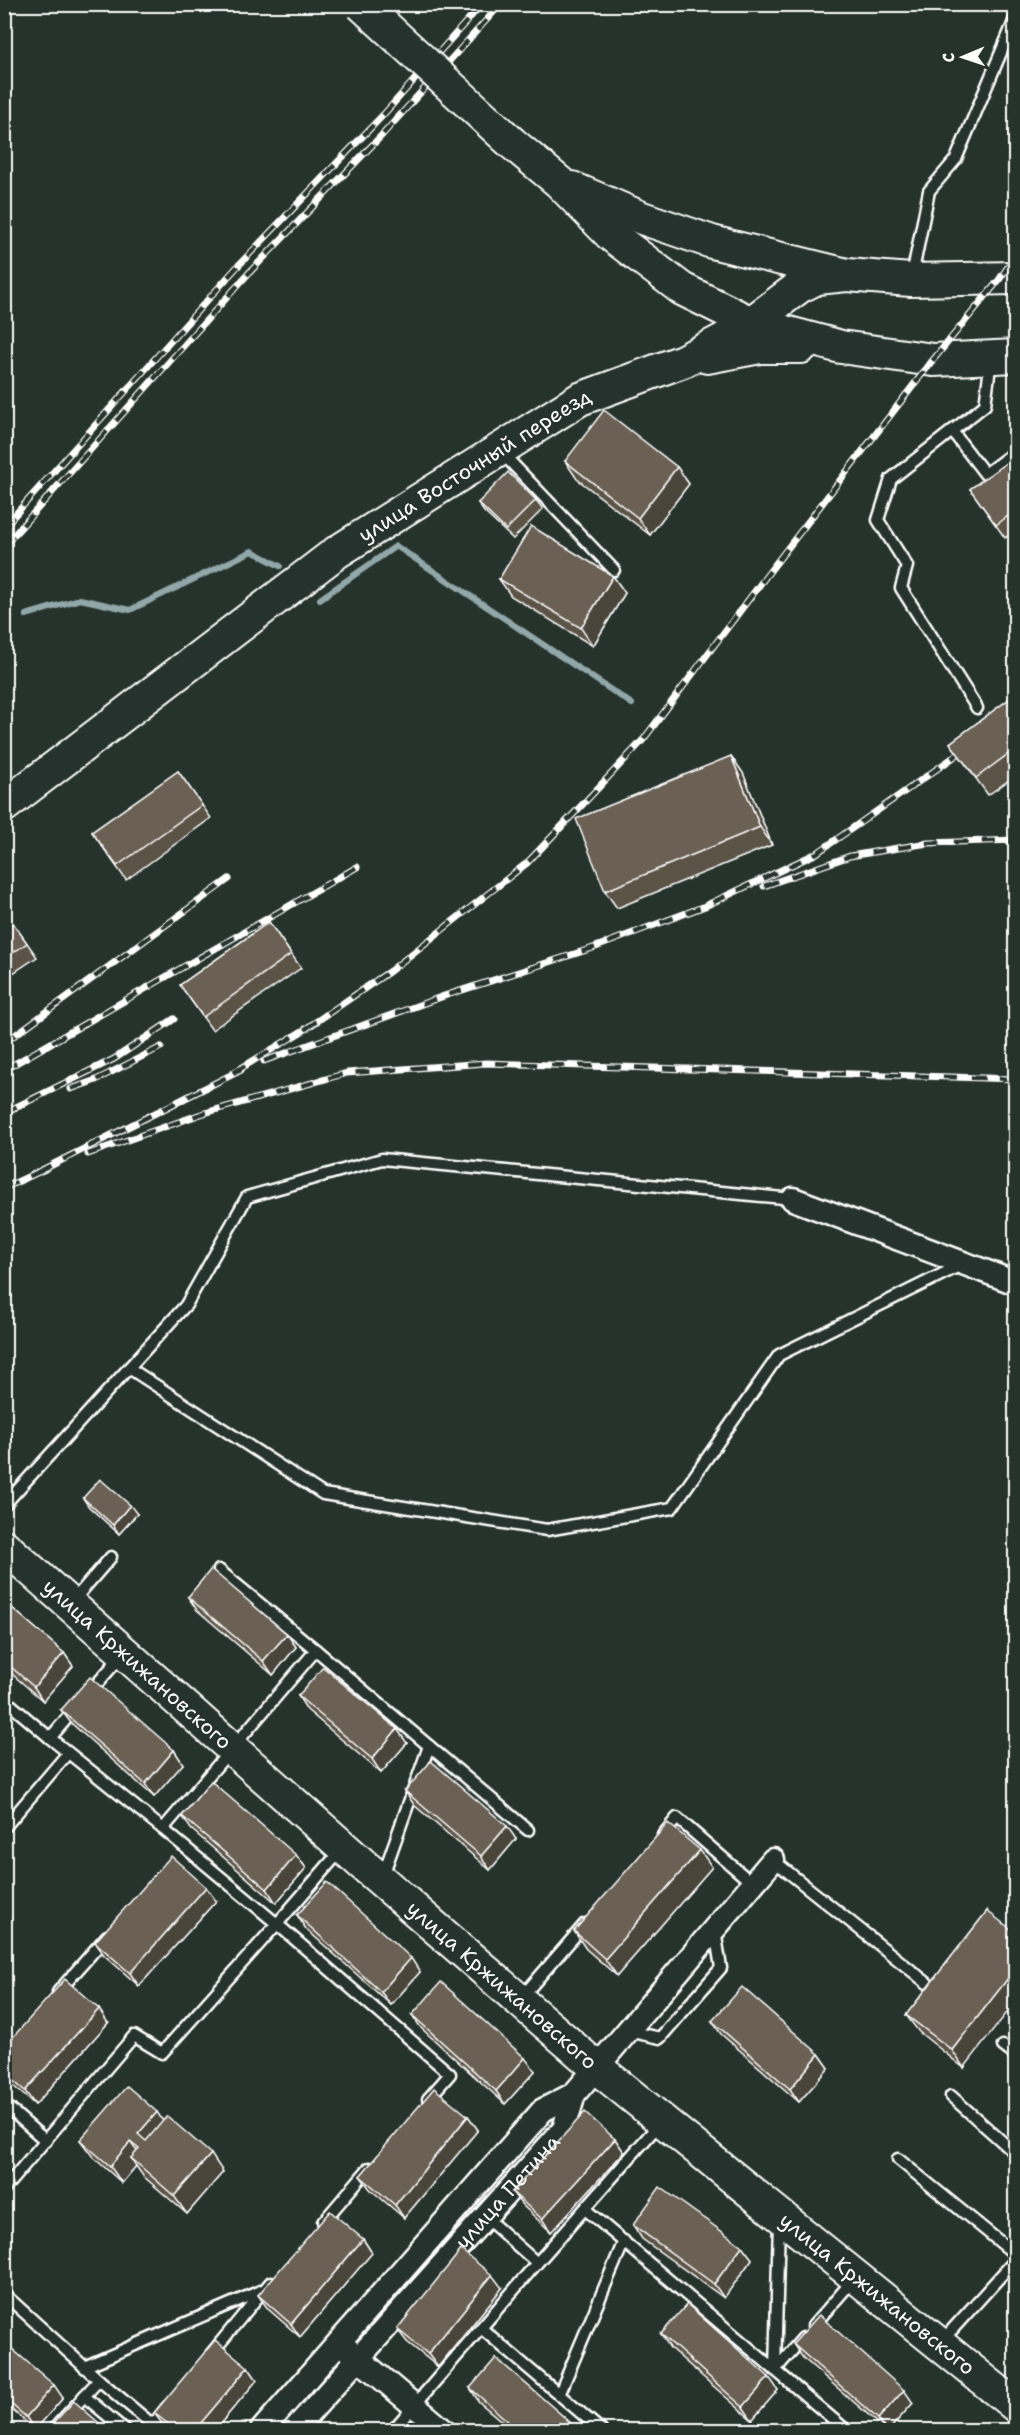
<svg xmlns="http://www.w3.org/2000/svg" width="1020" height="2435" viewBox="0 0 1020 2435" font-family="'Shantell Sans',sans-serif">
  <rect width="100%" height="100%" fill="#26332d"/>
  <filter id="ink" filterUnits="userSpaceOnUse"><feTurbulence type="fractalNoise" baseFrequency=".0167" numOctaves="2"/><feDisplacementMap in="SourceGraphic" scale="12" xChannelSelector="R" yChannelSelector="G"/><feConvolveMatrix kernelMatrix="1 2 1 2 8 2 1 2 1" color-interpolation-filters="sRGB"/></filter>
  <g filter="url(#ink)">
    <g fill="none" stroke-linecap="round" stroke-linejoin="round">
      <g stroke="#92a7a9" stroke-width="6">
        <polyline points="320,599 396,546 632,704"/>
        <polyline points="26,615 80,599 130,610 252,551 280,566"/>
      </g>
      <g stroke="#fff" stroke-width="15">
        <g id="lane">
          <polyline points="912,276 929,191 956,159 1016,17"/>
          <polyline points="952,431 985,474 1016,451"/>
          <polyline points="502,453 614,570"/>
          <polyline points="977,708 901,588 907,566 878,520 891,479 985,405 991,359"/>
          <polyline points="129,1368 323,1494 547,1530 672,1508 779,1355 961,1265"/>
          <polyline points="4,1505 186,1305 247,1197 382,1159 793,1199"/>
          <polyline points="219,1570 316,1650"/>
          <polyline points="72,1602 111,1557"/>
          <polyline points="89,1693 122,1655"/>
          <polyline points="4,1699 50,1738 75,1709"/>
          <polyline points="50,1738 163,1829"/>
          <polyline points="4,1828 68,1753"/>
          <polyline points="663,1835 677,1818 753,1884"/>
          <polyline points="342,1849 277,1924 450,2074 428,2099"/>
          <polyline points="773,1860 927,1983"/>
          <polyline points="382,1878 429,1746"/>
          <polyline points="58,1992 107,1936"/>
          <polyline points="521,1998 585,1924"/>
          <polyline points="628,2031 660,2038 721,1968 715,1930"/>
          <polyline points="1003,2046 1016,2056"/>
          <polyline points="951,2096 1016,2154"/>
          <polyline points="4,2104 46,2141"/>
          <polyline points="898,2159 1016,2255"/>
          <polyline points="4,2189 134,2036 162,2053 277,1924 163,1829 316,1650 528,1830"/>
          <polyline points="585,2209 846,2430"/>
          <polyline points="485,2217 537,2263 661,2122"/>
          <polyline points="779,2221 775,2370 803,2338"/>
          <polyline points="323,2222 369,2168"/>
          <polyline points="4,2294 99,2380 53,2430"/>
          <polyline points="813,2326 854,2279"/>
          <polyline points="481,2328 537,2263"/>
          <polyline points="941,2342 1016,2259"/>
          <polyline points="211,2354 262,2292"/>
          <polyline points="84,2367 265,2289 271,2282"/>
          <polyline points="99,2380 153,2425 167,2407"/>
          <polyline points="559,2395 624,2241"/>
          <polyline points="84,2396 125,2430"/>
          <polyline points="393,2430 481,2328 601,2430"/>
        </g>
      </g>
      <g stroke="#fff" stroke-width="27">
        <g id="street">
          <polyline points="793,1199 1016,1283"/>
          <polyline points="346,2348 443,2430"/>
          <polyline points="262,2430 543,2110 574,2094"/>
          <path id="s1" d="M294,2430L564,2129L574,2094L773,1860"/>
        </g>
      </g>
      <g stroke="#fff" stroke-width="36">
        <g id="secondary">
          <polyline points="512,143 559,182 611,235 682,289 751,323 841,347 933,360 1016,356"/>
          <polyline points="572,188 642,218 712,242 847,275 911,280 1016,278"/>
          <polyline points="707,357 760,347 801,347"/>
          <path id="s2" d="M4,806L337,552L580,399L683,361L723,340L751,323L799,287L817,278L847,275"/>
          <path id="s3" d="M4,1546L360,1862L596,2067L1016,2406"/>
        </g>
      </g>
      <use href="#lane" stroke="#26332d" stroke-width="10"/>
      <use href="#street" stroke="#26332d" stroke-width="22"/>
      <use href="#secondary" stroke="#26332d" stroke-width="32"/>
      <g stroke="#fff" stroke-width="7">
        <g id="rail">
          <polyline points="4,527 237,267 384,114 482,4"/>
          <polyline points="4,546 247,275 383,134 501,4"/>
          <polyline points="764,886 850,856 928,843 1016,840"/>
          <polyline points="4,1043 229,879"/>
          <polyline points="264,1061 444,996 593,948 705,906 817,853 971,745"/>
          <polyline points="4,1070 357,867"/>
          <polyline points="233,1073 304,1030 390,971 527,863 583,804 643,740 773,567 933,360 999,280 1016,255"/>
          <polyline points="71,1089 96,1080 161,1047"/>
          <polyline points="4,1113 114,1059 174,1019"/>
          <polyline points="88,1154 201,1114 347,1073 486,1063 1016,1079"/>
          <polyline points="38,1172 241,1070"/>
          <polyline points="4,1188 45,1169"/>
        </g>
      </g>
      <use href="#rail" stroke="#26332d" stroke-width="4.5" stroke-dasharray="14" stroke-linecap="butt"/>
      <g stroke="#fff" stroke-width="36" stroke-linecap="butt">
        <polyline id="secondary-bridge" points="361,4 512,143"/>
      </g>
      <use href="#secondary-bridge" stroke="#26332d" stroke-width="32"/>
    </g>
    <g fill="#5b5347" stroke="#fff" stroke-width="1.5">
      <polygon points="1016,456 1016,531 1005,538 970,489"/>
      <polygon points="565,461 677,467 689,484 650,535 577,479"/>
      <polygon points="536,500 543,509 513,539 484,512 478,503"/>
      <polygon points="613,576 625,593 593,646 511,596 499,579"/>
      <polygon points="1016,694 1016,775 988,795 950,743"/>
      <polygon points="731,756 743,773 772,845 617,908 605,891"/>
      <polygon points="178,771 211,818 126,880 92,832"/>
      <polygon points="269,922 301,968 212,1030 180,985"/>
      <polygon points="13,923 37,957 4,979 4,929"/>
      <polygon points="83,1498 137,1514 119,1534 89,1507"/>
      <polygon points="188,1597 287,1634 296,1647 273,1675 197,1610"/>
      <polygon points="4,1601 64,1653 73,1666 43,1701 4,1667"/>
      <polygon points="298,1696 407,1743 381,1773 307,1710"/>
      <polygon points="61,1710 174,1750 183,1764 154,1797 71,1723"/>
      <polygon points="405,1791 516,1839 490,1870 414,1805"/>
      <polygon points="182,1816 296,1855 306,1868 276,1903 191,1829"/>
      <polygon points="712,1867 617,1976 586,1949 574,1931"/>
      <polygon points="216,1901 139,1986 104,1955 95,1942"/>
      <polygon points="987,1911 964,2068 919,2032 906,2015"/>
      <polygon points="297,1915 420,1972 391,2005 306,1929"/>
      <polygon points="412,2015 535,2071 505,2104 421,2028"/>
      <polygon points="712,2021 819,2054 829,2068 799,2102 721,2034"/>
      <polygon points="108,2023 35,2105 4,2078 4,2047"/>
      <polygon points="468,2116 478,2130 404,2218 370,2189 360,2176"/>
      <polygon points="163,2121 223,2172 187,2214 143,2176 136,2166 122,2183 93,2157 80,2140"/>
      <polygon points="615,2139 624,2152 551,2232 522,2205 512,2192"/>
      <polygon points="633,2225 742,2246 752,2259 724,2298 642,2239"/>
      <polygon points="363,2239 372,2253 300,2337 268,2309 258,2295"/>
      <polygon points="502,2288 438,2367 407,2342 397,2329"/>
      <polygon points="661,2334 778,2390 752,2420 670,2348"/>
      <polygon points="4,2342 63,2398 35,2430 4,2403"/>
      <polygon points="793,2344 913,2403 889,2430 886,2430 803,2358"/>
      <polygon points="248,2367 257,2380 215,2430 169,2430 164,2426 154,2413"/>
      <polygon points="470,2388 578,2429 579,2430 512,2430 479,2402"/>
    </g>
    <g fill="#4a443a" stroke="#fff" stroke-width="1.5">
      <polygon points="677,467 689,484 650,535 638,518"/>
      <polygon points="613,576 625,593 593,646 581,628"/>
      <polygon points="731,756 743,773 772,845 760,827"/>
      <polygon points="130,1505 137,1514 119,1534 113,1525"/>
      <polygon points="287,1634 296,1647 273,1675 263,1661"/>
      <polygon points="64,1653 73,1666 43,1701 34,1687"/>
      <polygon points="397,1729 407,1743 381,1773 372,1759"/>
      <polygon points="174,1750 183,1764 154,1797 145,1784"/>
      <polygon points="507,1826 516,1839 490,1870 481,1856"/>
      <polygon points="700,1850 712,1867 617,1976 605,1959"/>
      <polygon points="296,1855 306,1868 276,1903 267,1889"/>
      <polygon points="206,1887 216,1901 139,1986 130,1973"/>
      <polygon points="411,1958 420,1972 391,2005 381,1992"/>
      <polygon points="1016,1968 1016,2001 964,2068 952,2050"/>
      <polygon points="99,2009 108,2023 35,2105 25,2091"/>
      <polygon points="819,2054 829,2068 799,2102 790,2089"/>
      <polygon points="525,2058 535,2071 505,2104 496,2091"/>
      <polygon points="157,2112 169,2130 150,2152 138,2134"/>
      <polygon points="468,2116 478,2130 404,2218 395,2205"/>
      <polygon points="615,2139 624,2152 551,2232 542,2219"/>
      <polygon points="130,2142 143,2159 131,2158 136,2166 122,2183 110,2166"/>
      <polygon points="211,2154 223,2172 187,2214 174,2196"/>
      <polygon points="363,2239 372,2253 300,2337 291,2324"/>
      <polygon points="742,2246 752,2259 724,2298 714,2284"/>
      <polygon points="492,2275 502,2288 438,2367 428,2354"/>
      <polygon points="248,2367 257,2380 215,2430 195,2430"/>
      <polygon points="769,2377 778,2390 752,2420 743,2407"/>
      <polygon points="54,2385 63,2398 35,2430 26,2417"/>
      <polygon points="904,2390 913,2403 889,2430 886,2430 878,2419"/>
    </g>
    <g fill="#6a6153" stroke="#fff" stroke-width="1.5">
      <polygon points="604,410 677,467 638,518 565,461"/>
      <polygon points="1016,456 1016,510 996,525 970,489"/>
      <polygon points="508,472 536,500 506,530 478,503"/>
      <polygon points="531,526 613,576 581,628 499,579"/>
      <polygon points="1016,694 1016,748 976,778 950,743"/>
      <polygon points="731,756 760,827 605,891 576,819"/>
      <polygon points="178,771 202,805 117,866 92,832"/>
      <polygon points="269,922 291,954 203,1017 180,985"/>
      <polygon points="13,923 27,943 4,959 4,929"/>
      <polygon points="100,1479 130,1505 113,1525 83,1498"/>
      <polygon points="211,1569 287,1634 263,1661 188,1597"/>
      <polygon points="4,1601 64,1653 34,1687 4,1661"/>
      <polygon points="323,1667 397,1729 372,1759 298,1696"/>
      <polygon points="90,1677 174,1750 145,1784 61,1710"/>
      <polygon points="431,1761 507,1826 481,1856 405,1791"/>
      <polygon points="211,1781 296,1855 267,1889 182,1816"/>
      <polygon points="668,1823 700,1850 605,1959 574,1931"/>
      <polygon points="171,1856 206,1887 130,1973 95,1942"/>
      <polygon points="327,1882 411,1958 381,1992 297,1915"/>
      <polygon points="987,1911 1016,1933 1016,1968 952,2050 906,2015"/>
      <polygon points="65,1979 99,2009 25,2091 4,2073 4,2047"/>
      <polygon points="441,1982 525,2058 496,2091 412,2015"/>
      <polygon points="742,1987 819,2054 790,2089 712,2021"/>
      <polygon points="127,2086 157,2112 138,2134 146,2141 167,2116 211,2154 174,2196 131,2158 139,2149 130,2142 110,2166 80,2140"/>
      <polygon points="434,2088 468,2116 395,2205 360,2176"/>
      <polygon points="585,2112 615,2139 542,2219 512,2192"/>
      <polygon points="660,2187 742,2246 714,2284 633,2225"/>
      <polygon points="330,2211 363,2239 291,2324 258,2295"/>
      <polygon points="461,2250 492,2275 428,2354 397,2329"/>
      <polygon points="687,2304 769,2377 743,2407 661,2334"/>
      <polygon points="819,2315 904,2390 878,2419 793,2344"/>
      <polygon points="215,2340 248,2367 195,2430 176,2430 154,2413"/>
      <polygon points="4,2342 54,2385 26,2417 4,2398"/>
      <polygon points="496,2358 578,2429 577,2430 518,2430 470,2388"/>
      <polygon points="74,2401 107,2430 47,2430"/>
    </g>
  </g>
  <g text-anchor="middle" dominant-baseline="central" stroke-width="5" stroke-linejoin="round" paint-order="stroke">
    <g font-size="21" fill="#fff" stroke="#26332d">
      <text stroke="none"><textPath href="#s2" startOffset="582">улица Восточный переезд</textPath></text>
      <text stroke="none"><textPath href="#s3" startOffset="178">улица Кржижановского</textPath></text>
      <text stroke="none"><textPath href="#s3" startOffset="664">улица Кржижановского</textPath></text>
      <text stroke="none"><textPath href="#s1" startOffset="320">улица Петина</textPath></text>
      <text stroke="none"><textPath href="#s3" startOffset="1150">улица Кржижановского</textPath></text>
    </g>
  </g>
  <rect width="1020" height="2435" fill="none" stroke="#26332d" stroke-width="24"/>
  <rect x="12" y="12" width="996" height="2411" fill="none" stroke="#fff" stroke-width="2" filter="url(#ink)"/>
  <g transform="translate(963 57) rotate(268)" stroke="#26332d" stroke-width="4.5" paint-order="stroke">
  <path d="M0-4.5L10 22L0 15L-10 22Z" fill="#ffffff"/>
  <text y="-9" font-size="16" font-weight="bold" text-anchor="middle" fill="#ffffff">С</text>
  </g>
</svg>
